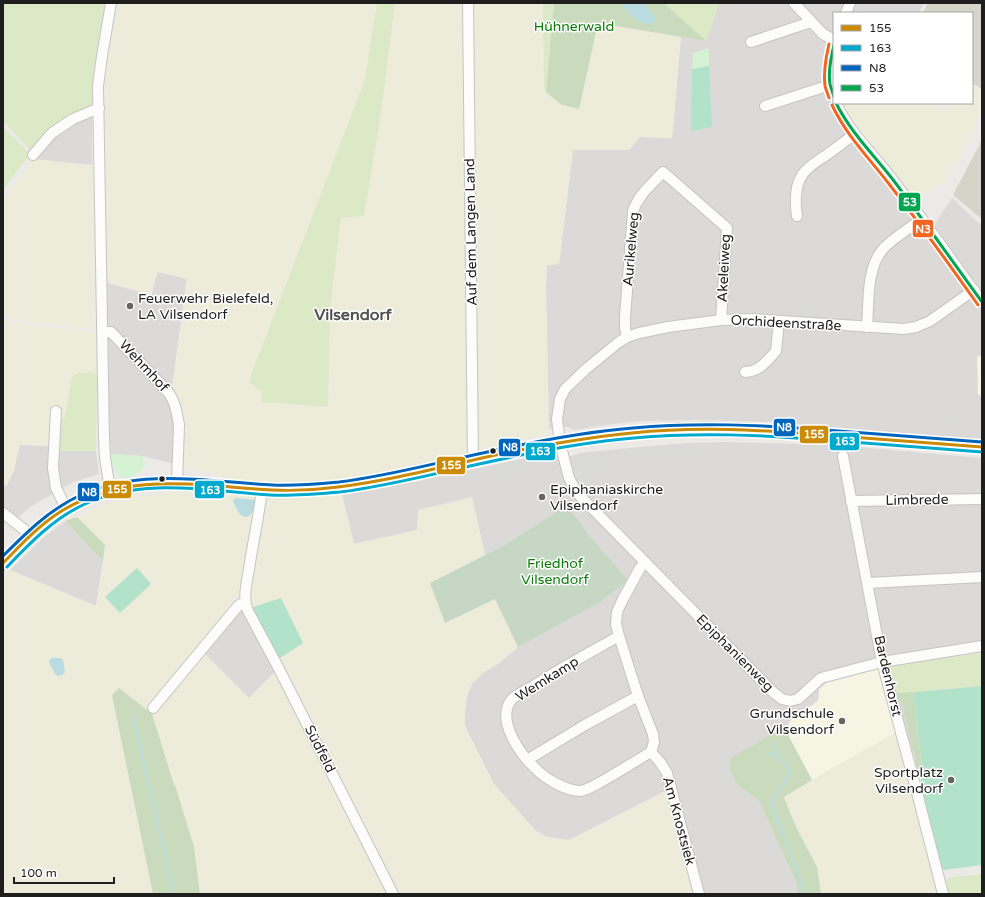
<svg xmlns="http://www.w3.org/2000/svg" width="985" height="897" viewBox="0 0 985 897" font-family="'Varela Round',sans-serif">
  <rect width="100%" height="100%" fill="#eceae7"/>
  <g fill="#dbdad8">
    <polygon points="719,3 924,3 919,13 834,13 834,103 842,103 853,123 901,180 934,225 952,198 982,226 982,440 774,422 698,420 643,421 612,424 575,430 567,427 549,429 546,288 547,265 559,264 573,150 629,150 640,137 672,138 681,37 706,41"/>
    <polygon points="92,106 92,165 33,159 51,131"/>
    <polygon points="157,272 187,278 172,388 177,396 180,409 182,466 143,456 111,454 107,374 105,282 137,291 150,301"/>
    <polygon points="725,442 803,444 817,443 839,445 842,469 897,732 812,780 788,726 732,757 729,762 730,771 738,786 759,801 797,886 797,894 695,894 669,790 569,840 547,837 535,830 494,784 465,726 465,714 467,696 472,684 483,673 499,663 518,647 599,603 592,539 567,505 505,545 485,555 472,497 418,530 354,544 342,495 419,481 548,453 556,457 572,456 579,453 651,446 688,443"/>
    <polygon points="19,445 51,446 61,451 96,451 99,474 73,482 30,507 16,519 3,510 3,487 7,484 14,471"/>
    <polygon points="847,446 982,458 982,642 886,656 847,457"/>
    <polygon points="65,521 103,561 96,606 10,570 43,538"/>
    <polygon points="239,609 244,610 276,671 249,698 204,653"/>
  </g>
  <g fill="#f6f4e2">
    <polygon points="977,356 982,356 982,396 978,395"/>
    <polygon points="876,668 879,670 897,732 812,780 789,737 788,725 793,717 814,704 818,700 819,694 819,689 825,684 831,680"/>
  </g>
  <g fill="#dadad8">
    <polygon points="812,273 823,274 820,318 803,317 805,304 809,304"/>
    <polygon points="940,355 946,355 943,400 936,400"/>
    <polygon points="945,410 959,411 957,429 943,428"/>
    <polygon points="700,443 701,457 658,461 657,455 612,459 585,485 570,469 585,454"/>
    <polygon points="554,457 556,469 542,471 540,459"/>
    <polygon points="522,462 525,476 495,481 493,466"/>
    <polygon points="902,701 914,751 911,752 899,702"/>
  </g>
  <g fill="#d5d4c9">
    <polygon points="928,3 982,3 982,89 972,83 972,13 923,13"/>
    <polygon points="981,142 982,143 982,219 953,195"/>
  </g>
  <g fill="#edecda">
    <polygon points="118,3 377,3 365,79 362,88 251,375 250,384 254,385 258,390 262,391 261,402 328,407 330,309 341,218 364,216 380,120 395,3 465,3 469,414 468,454 339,480 291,483 261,483 232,480 182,466 180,409 177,396 172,388 187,279 157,272 150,302 137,291 105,282 105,77"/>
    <polygon points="472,3 543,3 544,87 546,92 562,105 578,109 598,22 681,37 672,138 640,137 629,150 573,150 559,264 547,265 546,288 549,429 546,433 538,436 506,443 481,450 478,446 476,351"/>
    <polygon points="972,85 982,90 982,111 964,148 944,182 916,201 901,180 853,123 842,103 928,103 946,112 951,103 972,103"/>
    <polygon points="33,159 92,165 94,211 94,329 16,320 3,315 3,199"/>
    <polygon points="3,319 14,323 95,333 97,376 93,372 73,377 65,417 57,420 51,446 20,445 14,470 7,485 3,487"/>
    <polygon points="178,492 222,494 255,497 256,500 241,593 228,613 153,703 149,712 119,688 153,894 3,894 3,579 10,570 96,606 103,561 105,545 77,517 108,502 148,495 148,496 158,494"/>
    <polygon points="342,495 354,544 417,530 418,510 472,497 485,555 430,583 495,599 518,647 499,663 483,673 472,684 467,696 465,714 465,726 494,784 535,830 547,837 569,840 669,789 695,894 398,894 369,835 277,660 303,643 281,598 250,608 249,589 264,497 304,498"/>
    <polygon points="204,653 249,698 276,671 388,894 200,894 194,847 175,786 174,786 152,714"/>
    <polygon points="897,732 939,894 821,894 817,867 795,825 783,797"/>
  </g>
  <g fill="#dce9c6">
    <polygon points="3,3 105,3 94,68 92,86 92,106 32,152 3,121"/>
    <polygon points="377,3 395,3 380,120 364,216 341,218 330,309 328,407 261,402 262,391 258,390 254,385 250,384 251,375 362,88 365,79"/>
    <polygon points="543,3 554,3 546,92 544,87"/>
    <polygon points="664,3 719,3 706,41"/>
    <polygon points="3,127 30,154 3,190"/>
    <polygon points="93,372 97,376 96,451 61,451 57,449 57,420 65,417 72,377 78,373"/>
    <polygon points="982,653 982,686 896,693 890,666"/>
    <polygon points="982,874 982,894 946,894 944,885 948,879 952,877"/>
  </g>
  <g fill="#c9dbbc">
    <polygon points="554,3 664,3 706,41 598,23 579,109 562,105 546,92"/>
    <polygon points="77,517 105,545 103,561 65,521"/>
    <polygon points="119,688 152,714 174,785 175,785 194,847 200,894 153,894 112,695"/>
    <polygon points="913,692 923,775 920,774 918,772 902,702 899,702 896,693"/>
    <polygon points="788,725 789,737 812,780 784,797 795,825 817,867 821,894 797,894 797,885 759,801 738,786 730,771 729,762 732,757"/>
  </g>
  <polygon fill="#c6d7c4" points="567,505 592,539 628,580 599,603 518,647 495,599 445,623 430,583 505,545"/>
  <g fill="#d5f2d3">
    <polygon points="709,48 709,66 692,69 693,53"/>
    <path d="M111,454L143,456L142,462L147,463C143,467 140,471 136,475C133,477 130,477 127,478C115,479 112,463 111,454Z"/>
  </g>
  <g fill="#b2e3ca">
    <polygon points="709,66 712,127 691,131 692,69"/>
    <polygon points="137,568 151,584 120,613 105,597"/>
    <polygon points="281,598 303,643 277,660 250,608"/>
    <polygon points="982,686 982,865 945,870 940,868 919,785 923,775 913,692"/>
  </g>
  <g fill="#badbdf">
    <path d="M624,3H643L656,18L652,25C637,23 633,17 623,7Z"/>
    <path d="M235,498L256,500C255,506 252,522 241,515C237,512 235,505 233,501Z"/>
    <polygon points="52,658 60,658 63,660 65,672 62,675 58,676 55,674 49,662 50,660"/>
  </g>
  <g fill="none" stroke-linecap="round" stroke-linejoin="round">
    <g stroke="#badbdf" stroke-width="2">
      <polyline points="133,716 174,894"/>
      <polyline points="774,743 779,757"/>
      <path d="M769,753C779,758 786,764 790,773L771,804L802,885L803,894"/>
    </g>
    <g stroke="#c5c4c3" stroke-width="12">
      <g id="minor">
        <polyline points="468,3 473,461"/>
        <polyline points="794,3 823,34 834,40"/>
        <polyline points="846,13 850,3"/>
        <polyline points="751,42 811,22"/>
        <path d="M834,45C831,58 829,72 830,85C831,89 833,93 834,97"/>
        <path d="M836,103C848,131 874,155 892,179C923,219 952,261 982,302"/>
        <polyline points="765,106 830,85"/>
        <polyline points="33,155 52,133 73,119 99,108"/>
        <path d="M797,216C795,206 795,188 800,179C804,169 816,162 825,156C835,149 845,141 855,134"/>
        <polyline points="974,290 930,321 916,327 904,329 752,319 721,320 668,327 639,333 627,337 619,342 586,369 565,389 560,399 557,419 560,443 569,478 576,491 581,497 774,693 782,699 790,701 798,699 821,678 882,662 982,646"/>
        <path d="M867,327C869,302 866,269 883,249C893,238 910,228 922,219"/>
        <path d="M102,332H111L113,334L168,392C175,401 177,413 179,425L177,483"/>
        <path d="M627,337L625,328V317L633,211C639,194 651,185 663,172L727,228L721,320"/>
        <path d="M745,372C759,372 767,361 776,351L779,321"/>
        <polyline points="56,411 53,468 56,488 66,508"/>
        <polyline points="843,456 882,662 914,781 943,894"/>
        <path d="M262,489C259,516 253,542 249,569C247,582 243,596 247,609L278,667L393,894"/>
        <polyline points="110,490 105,458 104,439 98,86 102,56 111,3"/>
        <polyline points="851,501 982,499"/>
        <polyline points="3,513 31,535"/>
        <polyline points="868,583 982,577"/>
        <path d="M619,636C591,652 562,667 535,685C528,689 517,694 512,699C495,719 520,754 535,768C544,778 566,791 580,791C587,790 593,786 599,783C617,773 634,762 651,752L654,742L653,734L638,696L619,636L616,624L617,612L622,601L640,568L644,563"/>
        <polyline points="153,708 238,606 241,604 245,604"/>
        <polyline points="651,752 660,762 667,773 699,894"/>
        <polyline points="527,760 585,725 638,696"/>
      </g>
    </g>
    <g stroke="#a39683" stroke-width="14">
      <path id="major" d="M3,563C21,545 39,526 60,512C123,470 192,485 262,489C287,491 313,490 338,487C387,482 435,469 482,458C538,446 596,435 653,431C707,426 761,430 815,434C871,438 926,443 982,447"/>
    </g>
    <use href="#minor" stroke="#fcfcfb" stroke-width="10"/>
    <use href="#major" stroke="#f0eae4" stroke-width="12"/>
    <g stroke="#fff" stroke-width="6">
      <path id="bus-1" d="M3,563C21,545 38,526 60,512C127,470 198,486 272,490C294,491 316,490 338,487C387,481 434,469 482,458C532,447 582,438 632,433C698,426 760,430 825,435C877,439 930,443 982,447"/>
    </g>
    <g stroke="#fff" stroke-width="6">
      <path id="bus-2" d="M7,567C30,543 54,518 85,504C142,477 209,491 270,495C293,496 317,494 340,492C389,486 436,473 484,463C533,452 583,442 634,438C699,432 760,435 825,440C877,444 930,448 982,452"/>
    </g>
    <g stroke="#fff" stroke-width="6">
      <path id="bus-3" d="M3,556C27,532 51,508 83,494C143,468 210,482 273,485C295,486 317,484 339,482C388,476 435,463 483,453C532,442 582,432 633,428C699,422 760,425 825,430C878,434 930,438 982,442"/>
    </g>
    <g stroke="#fff" stroke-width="6">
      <g id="bus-4">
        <path d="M834,45C831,57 828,72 830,84C831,89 833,93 834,97"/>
        <path d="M836,103C851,133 874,155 894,181C924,221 953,262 982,302"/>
      </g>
    </g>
    <g stroke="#fff" stroke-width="6">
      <g id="bus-5">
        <path d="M829,44C826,57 823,72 825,86C826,90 828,94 829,98"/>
        <path d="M832,105C846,135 869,158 889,184C920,224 949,264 978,305"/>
      </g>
    </g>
    <use href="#bus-1" stroke="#cc8b06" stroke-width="3"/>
    <use href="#bus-2" stroke="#00a9ce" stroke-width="3"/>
    <use href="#bus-3" stroke="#0065bd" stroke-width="3"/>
    <use href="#bus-4" stroke="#00a651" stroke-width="3"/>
    <use href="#bus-5" stroke="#f26522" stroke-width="3"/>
  </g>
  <g fill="#666564" stroke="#fff" stroke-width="1.5">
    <circle cx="130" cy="306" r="4"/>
    <circle cx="542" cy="497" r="4"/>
    <circle cx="842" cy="721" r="4"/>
    <circle cx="951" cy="780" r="4"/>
  </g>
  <g fill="#1e1e1e" stroke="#fff" stroke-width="1.5">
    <circle cx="493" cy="451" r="3.5"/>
    <circle cx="162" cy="479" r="3.5"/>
  </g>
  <g text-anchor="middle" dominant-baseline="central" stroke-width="3" stroke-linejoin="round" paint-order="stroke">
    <g font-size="14" fill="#0d7c0d" stroke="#fff">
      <text x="574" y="26">Hühnerwald</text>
      <text x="555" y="563">Friedhof<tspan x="555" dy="16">Vilsendorf</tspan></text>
    </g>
    <g font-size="14" fill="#1e1e1e" stroke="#fff">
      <text transform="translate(471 232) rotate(-91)">Auf dem Langen Land</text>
      <text transform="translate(631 249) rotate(-85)">Aurikelweg</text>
      <text transform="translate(724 268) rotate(-87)">Akeleiweg</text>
      <text transform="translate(786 323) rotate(3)">Orchideenstraße</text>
      <text transform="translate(144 366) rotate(47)">Wehmhof</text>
      <text transform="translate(917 500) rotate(-1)">Limbrede</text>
      <text transform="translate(735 653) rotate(45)">Epiphanienweg</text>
      <text transform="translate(888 676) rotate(77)">Bardenhorst</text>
      <text transform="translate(547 679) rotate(-32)">Wemkamp</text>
      <text transform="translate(320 749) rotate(63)">Südfeld</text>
      <text transform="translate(679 821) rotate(75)">Am Knostsiek</text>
    </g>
    <g font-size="14" fill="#1e1e1e" stroke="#fff" text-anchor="start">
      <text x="138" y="298">Feuerwehr Bielefeld,<tspan x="138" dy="16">LA Vilsendorf</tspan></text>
      <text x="550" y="489">Epiphaniaskirche<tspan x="550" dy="16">Vilsendorf</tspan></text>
      <text x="834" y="713" text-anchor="end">Grundschule<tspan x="834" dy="16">Vilsendorf</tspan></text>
      <text x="943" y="772" text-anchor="end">Sportplatz<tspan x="943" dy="16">Vilsendorf</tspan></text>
    </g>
    <g font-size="16" font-weight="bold" fill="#515151" stroke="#fff">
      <text x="353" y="315">Vilsendorf</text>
    </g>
  </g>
  <g stroke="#fff" stroke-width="1.5">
    <rect x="898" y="192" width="23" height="20" rx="4" fill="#00a651"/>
    <rect x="912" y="219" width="22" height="19" rx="4" fill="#f26522"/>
    <rect x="773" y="418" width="23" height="19" rx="4" fill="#0065bd"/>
    <rect x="799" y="425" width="30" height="19" rx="4" fill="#cc8b06"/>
    <rect x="829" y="432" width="31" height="19" rx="4" fill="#00a9ce"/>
    <rect x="498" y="438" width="23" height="19" rx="4" fill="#0065bd"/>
    <rect x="525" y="442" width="31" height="19" rx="4" fill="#00a9ce"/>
    <rect x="436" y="456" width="30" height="19" rx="4" fill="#cc8b06"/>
    <rect x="102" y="480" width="30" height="19" rx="4" fill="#cc8b06"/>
    <rect x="194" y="480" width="31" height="19" rx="4" fill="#00a9ce"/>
    <rect x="77" y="482" width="23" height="20" rx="4" fill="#0065bd"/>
  </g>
  <g font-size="11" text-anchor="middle" font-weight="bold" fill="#fff">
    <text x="910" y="206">53</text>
    <text x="923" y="233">N3</text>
    <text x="784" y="431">N8</text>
    <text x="814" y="438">155</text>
    <text x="845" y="445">163</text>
    <text x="510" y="451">N8</text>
    <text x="540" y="455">163</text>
    <text x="451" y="469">155</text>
    <text x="117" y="493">155</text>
    <text x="210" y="494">163</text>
    <text x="89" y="496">N8</text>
  </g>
  <rect width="985" height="897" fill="none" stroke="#1e1e1e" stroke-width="8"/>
  <rect x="833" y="12" width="140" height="92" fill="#ffffff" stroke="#a5a5a5"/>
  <rect x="841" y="25" width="20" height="6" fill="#cc8b06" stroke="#a5a5a5"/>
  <text x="869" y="32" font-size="12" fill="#1e1e1e">155</text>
  <rect x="841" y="45" width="20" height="6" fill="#00a9ce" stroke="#a5a5a5"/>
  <text x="869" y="52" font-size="12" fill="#1e1e1e">163</text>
  <rect x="841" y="65" width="20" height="6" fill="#0065bd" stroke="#a5a5a5"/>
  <text x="869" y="72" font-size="12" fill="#1e1e1e">N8</text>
  <rect x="841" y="85" width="20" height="6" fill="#00a651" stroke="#a5a5a5"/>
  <text x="869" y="92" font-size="12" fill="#1e1e1e">53</text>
  <path d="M14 877v6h100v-6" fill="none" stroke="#1e1e1e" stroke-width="2"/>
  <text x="20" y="877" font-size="12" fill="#1e1e1e" stroke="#ffffff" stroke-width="3" paint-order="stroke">100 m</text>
</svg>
